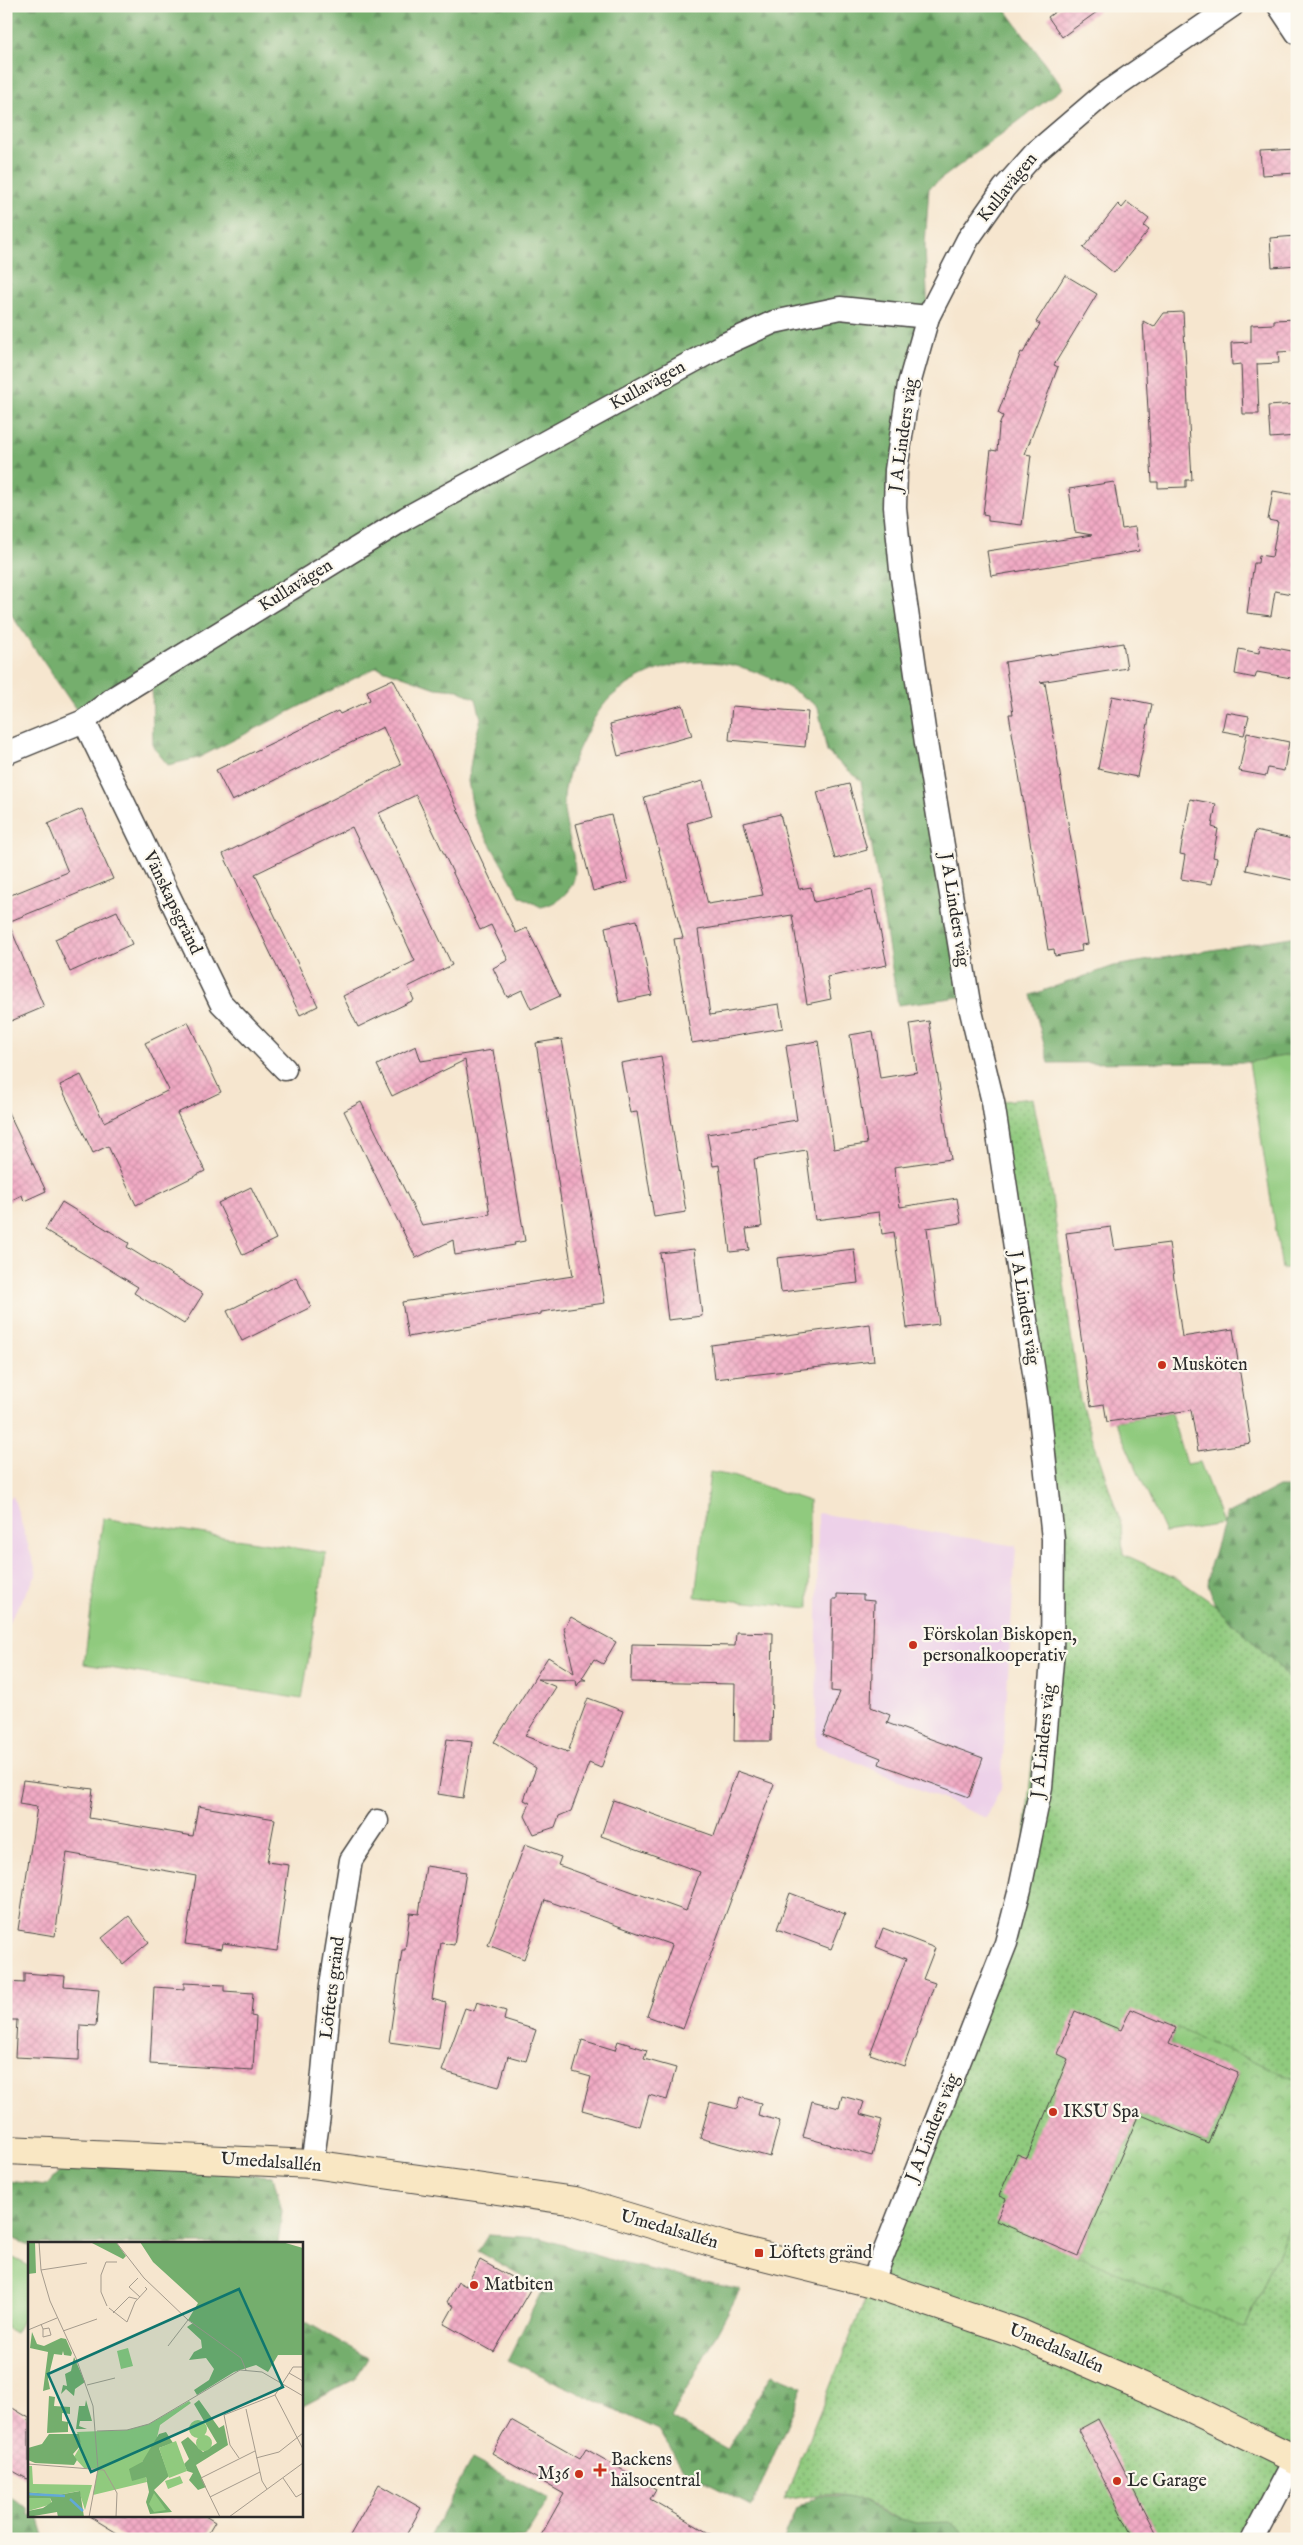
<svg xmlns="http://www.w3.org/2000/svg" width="1303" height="2545" viewBox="0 0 1303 2545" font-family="'IM FELL English',serif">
  <defs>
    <pattern id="grass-dots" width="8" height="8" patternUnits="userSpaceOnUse" patternTransform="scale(1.25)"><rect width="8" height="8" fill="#90ca7e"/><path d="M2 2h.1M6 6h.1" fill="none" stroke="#76a467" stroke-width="1.8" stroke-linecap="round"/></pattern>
    <pattern id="forest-firs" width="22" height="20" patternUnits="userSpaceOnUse" patternTransform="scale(1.25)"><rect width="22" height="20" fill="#74ae6d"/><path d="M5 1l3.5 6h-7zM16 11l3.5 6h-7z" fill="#5f8e5a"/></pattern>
    <pattern id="park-crowns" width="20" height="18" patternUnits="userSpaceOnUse" patternTransform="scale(1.25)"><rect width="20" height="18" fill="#90ca7e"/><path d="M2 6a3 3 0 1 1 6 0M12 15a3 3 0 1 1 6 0" fill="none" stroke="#76a467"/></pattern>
    <pattern id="building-cross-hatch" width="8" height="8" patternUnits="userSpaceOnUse" patternTransform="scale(1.25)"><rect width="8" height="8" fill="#f1aac4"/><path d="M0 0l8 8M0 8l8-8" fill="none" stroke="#cf92a9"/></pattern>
  </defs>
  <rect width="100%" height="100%" fill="#fbf7ec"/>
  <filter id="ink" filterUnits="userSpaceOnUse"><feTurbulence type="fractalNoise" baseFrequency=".02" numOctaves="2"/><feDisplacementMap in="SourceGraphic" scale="10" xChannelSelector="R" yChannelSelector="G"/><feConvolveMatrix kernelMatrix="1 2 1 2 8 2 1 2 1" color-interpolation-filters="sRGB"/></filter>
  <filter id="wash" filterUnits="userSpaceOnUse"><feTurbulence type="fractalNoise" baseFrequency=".0096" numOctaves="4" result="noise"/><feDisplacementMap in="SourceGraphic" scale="20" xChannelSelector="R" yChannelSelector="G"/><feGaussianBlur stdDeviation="1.12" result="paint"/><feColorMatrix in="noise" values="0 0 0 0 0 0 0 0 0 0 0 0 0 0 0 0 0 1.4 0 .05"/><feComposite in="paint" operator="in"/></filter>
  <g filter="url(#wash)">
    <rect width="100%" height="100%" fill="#f6e6cf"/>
    <g fill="#edd1e9">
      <polygon points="13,1496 37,1574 6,1627 6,1499"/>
      <polygon points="818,1513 1016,1546 1001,1788 986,1818 816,1745"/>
    </g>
    <path fill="url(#grass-dots)" stroke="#5e7a54" d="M1033,1098L1052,1197L1080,1400L1121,1524L1123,1554L1178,1579L1215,1605L1297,1684V2080L1176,2029L1169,2044L1238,2073L1208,2143L1139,2114L1245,2328L1297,2209V2460L1253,2539H962L961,2531C938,2515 937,2528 914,2523C891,2518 872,2505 850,2497C831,2491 804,2497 784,2500L872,2283L1020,1889L1053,1539L993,1102Z"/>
    <g fill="url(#forest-firs)" stroke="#506c4c">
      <path d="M6,6H1003L1063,88L929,188L925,245L928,317L896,470L968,996L898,1005L861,781L827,752L818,707C766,669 710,647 648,674C614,690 601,702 585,736C577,751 565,780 564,797C562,821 575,850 575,872C574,891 557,904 541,907L520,896L474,816L468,781L473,748L481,718L476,699L458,690L436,688L377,667L198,758L168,765L153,747L152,678L84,721L6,607Z"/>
      <polygon points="1297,936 1297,1054 1249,1062 1049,1063 1031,995 1114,966"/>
      <polygon points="1278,1487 1297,1487 1297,1684 1215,1605 1208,1585 1210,1566 1226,1514"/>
      <polygon points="68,2163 273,2176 282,2211 278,2244 29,2244 29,2246 6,2235 6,2181 47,2185"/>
      <polygon points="488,2235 541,2238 618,2262 740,2290 671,2418 727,2450 772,2374 803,2387 752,2506 685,2472 659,2430 508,2360 543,2288 478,2251"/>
      <polygon points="301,2319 368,2358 355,2379 301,2407"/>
      <polygon points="472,2459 549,2499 524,2539 429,2539"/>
      <polygon points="6,2494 29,2509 29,2516 38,2516 45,2539 6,2539"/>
      <polygon points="818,2496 848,2496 889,2516 917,2523 948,2522 961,2531 962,2539 784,2539 796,2509"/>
    </g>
    <polygon fill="url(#park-crowns)" stroke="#5e7a54" points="1176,2028 1297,2080 1297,2209 1245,2328 1078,2256 1139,2114 1208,2143 1238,2074 1169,2044"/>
    <g fill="#90ca7e" stroke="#5e7a54">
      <polygon points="1297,1054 1297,1266 1282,1269 1249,1062"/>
      <polygon points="1171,1413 1186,1464 1200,1462 1223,1524 1165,1533 1115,1421"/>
      <polygon points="710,1472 733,1476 809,1501 809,1608 695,1597"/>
      <polygon points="103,1518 326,1553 302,1699 84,1664"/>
      <polygon points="6,2254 29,2266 29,2308 15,2333 6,2328"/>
    </g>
    <g id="blocks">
      <g fill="url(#building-cross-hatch)">
        <polygon points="1063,6 1105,6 1062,37 1048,17"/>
        <polygon points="1297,149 1297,173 1262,175 1260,151"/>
        <polygon points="1127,202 1149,219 1144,226 1149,230 1114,273 1083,248 1118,204 1122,208"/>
        <polygon points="1297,236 1297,265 1272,267 1270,238"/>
        <polygon points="1065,275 1097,294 1054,365 1058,367 1025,454 1031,455 1022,525 988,521 988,515 983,514 991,450 997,451 999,426 1003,416 998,413 1021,352 1023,353 1040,324 1036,322"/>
        <polygon points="1183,312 1192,480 1186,480 1186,487 1158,488 1158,482 1152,482 1143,321 1154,327 1164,313"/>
        <polygon points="1297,319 1297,351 1278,352 1279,363 1257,364 1259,414 1243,414 1241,364 1232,365 1231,343 1251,342 1251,325 1274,324 1274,320"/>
        <polygon points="1297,404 1297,436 1270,438 1268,406"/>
        <polygon points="1114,482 1122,529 1135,527 1139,551 991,576 987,551 1092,535 1075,532 1069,489"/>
        <polygon points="1273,491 1297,495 1297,595 1275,591 1271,616 1247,613 1254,563 1258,563 1259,555 1272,557 1278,522 1268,520"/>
        <polygon points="1123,643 1127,668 1040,682 1045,683 1088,944 1081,945 1082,951 1055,956 1054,949 1048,950 1009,714 1013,714 1005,662"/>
        <polygon points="1260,645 1297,652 1297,679 1257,672 1255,678 1235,674 1239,649 1259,653"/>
        <polygon points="393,679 437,766 516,933 527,928 560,996 531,1009 522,990 507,997 493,968 508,960 491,925 480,930 416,795 379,813 452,965 408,987 414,1000 358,1027 343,996 415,961 352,827 255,874 318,1006 300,1015 223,854 401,765 383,727 232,801 216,770 338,711 340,714 370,700 367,691"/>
        <polygon points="1112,696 1152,704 1137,777 1098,769"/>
        <polygon points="683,705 692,736 618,756 610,724"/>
        <polygon points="732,706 808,712 805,747 729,740"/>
        <polygon points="1226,712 1249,716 1244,735 1222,731"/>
        <polygon points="1247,733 1289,742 1284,771 1268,768 1266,776 1239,771"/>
        <polygon points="703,781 712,816 687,823 708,904 763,895 744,823 780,814 799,889 811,887 814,902 872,890 887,965 827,977 831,999 807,1004 792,915 698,930 710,1015 779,1004 783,1028 692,1043 674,939 683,938 644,797"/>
        <polygon points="849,784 867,850 835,859 817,792"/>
        <polygon points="1190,799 1216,804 1212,827 1218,829 1213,857 1217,858 1212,884 1181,879 1185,855 1180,854"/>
        <polygon points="82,809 113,879 8,922 44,1007 11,1021 6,1010 6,897 68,872 48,824"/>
        <polygon points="611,815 628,882 593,891 576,824"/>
        <polygon points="1255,831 1297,840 1297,881 1246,870"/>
        <polygon points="117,911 132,944 70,972 55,939"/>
        <polygon points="637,920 652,995 619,1002 605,927"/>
        <polygon points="929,1021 951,1159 894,1167 900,1207 957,1198 961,1223 927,1228 939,1324 907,1328 894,1232 882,1234 879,1212 815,1220 806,1150 754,1159 762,1227 746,1229 749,1250 730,1252 719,1165 713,1166 707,1134 797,1120 786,1046 818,1041 834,1149 867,1144 850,1035 873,1031 880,1078 917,1072 910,1024"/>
        <polygon points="188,1022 221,1092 177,1113 205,1171 136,1205 108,1146 93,1153 60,1085 81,1075 104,1122 169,1090 145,1043"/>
        <polygon points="562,1039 605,1303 541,1312 541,1314 408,1337 402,1302 573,1276 536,1043"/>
        <polygon points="416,1046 421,1061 493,1050 525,1241 514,1243 515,1245 455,1255 453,1240 416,1258 344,1111 361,1102 422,1225 490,1214 465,1060 392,1096 377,1065"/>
        <polygon points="661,1056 686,1212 654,1217 637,1112 630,1113 621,1063"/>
        <polygon points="6,1108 46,1191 24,1201 22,1195 6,1203"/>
        <polygon points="251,1187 276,1239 243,1255 218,1203"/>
        <polygon points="62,1202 129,1243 127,1247 203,1294 184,1324 134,1293 138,1287 45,1230"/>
        <polygon points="1111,1227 1115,1250 1169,1243 1182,1337 1233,1329 1251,1443 1198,1451 1191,1410 1107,1422 1104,1404 1091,1406 1066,1233"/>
        <polygon points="694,1249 702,1316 668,1320 660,1253"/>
        <polygon points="854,1249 858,1283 781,1292 777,1258"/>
        <polygon points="296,1277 311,1307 242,1341 227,1311"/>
        <polygon points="870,1324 874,1361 715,1379 711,1345"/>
        <polygon points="837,1594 863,1595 863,1600 874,1601 871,1707 890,1715 887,1723 983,1758 969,1797 879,1764 881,1758 823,1735 840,1692 831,1691 833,1599 837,1599"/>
        <polygon points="571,1617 616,1642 603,1664 594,1659 582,1678 586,1680 581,1680 577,1686 576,1680 537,1679 556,1687 525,1736 568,1752 588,1698 623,1711 601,1768 589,1763 571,1811 559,1816 555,1827 534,1834 525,1816 530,1803 524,1800 536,1768 494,1742 548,1657 574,1673 564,1628"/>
        <polygon points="736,1632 773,1633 771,1741 734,1741 735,1684 631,1682 632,1644 735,1646"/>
        <polygon points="447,1739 472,1742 463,1798 438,1794"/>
        <polygon points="737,1771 774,1784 683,2029 647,2016 672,1945 545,1900 524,1959 488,1945 525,1844 561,1857 558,1865 686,1911 700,1872 601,1836 613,1800 714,1836"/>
        <polygon points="23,1780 93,1789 89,1818 193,1836 198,1806 275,1819 267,1862 289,1865 277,1951 223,1943 222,1949 185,1944 196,1876 67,1853 55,1936 18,1930 37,1807 19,1804"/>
        <polygon points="426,1866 466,1872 454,1945 441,1943 432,1999 446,2003 439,2049 389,2042 402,1950 405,1950 410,1913 419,1914"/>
        <polygon points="790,1893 845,1914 831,1949 777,1929"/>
        <polygon points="129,1916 149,1942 123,1964 102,1938"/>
        <polygon points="883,1928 935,1948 923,1979 935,1983 904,2066 870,2054 906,1959 876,1947"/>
        <polygon points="24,1973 65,1976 64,1986 99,1989 96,2026 80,2025 79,2060 15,2057 17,2020 6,2020 6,1982 24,1983"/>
        <polygon points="184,1983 224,1985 224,1991 253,1993 251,2016 256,2017 253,2070 150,2064 154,1987 184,1989"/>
        <polygon points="477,2002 506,2011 504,2020 536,2030 526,2061 508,2056 499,2087 442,2071 465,2008 474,2011"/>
        <polygon points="1131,2009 1176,2028 1169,2044 1238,2073 1208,2143 1139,2114 1078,2256 996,2221 1006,2199 999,2196 1017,2154 1027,2158 1068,2059 1058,2054 1075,2011 1121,2030"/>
        <polygon points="582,2040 615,2050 618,2041 647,2050 644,2059 676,2068 667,2100 649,2095 640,2126 582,2110 591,2077 573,2072"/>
        <polygon points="842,2096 864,2102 860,2114 882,2120 872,2156 803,2137 812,2101 839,2108"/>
        <polygon points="740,2097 761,2103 758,2115 780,2121 770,2157 700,2138 710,2102 737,2109"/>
        <polygon points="480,2260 531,2288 494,2352 444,2324 454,2306 447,2302 458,2282 466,2286"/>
        <polygon points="6,2404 29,2418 29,2480 6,2467"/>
        <polygon points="1098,2419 1156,2532 1144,2539 1134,2539 1078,2430"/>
        <polygon points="511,2420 580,2459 586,2449 656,2489 650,2499 719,2539 539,2539 564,2494 492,2453"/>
        <polygon points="379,2484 421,2508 404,2539 348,2539"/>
        <polygon points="89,2516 205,2516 215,2522 205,2539 127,2539"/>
      </g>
    </g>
  </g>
  <g filter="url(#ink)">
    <use href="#blocks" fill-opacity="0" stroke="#494744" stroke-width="1"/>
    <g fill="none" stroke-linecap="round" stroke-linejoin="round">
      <g stroke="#494744" stroke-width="25">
        <g id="street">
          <polyline points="1279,6 1297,33"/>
          <polyline points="84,721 221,1003 285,1069"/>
          <polyline points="6,753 84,721 115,697 406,518 725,344 774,322 840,308 928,317"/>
          <polyline points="312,2164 319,2116 331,1985 351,1860 377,1821"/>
          <polyline points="872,2283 1006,1943 1020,1889 1041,1787 1052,1661 1053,1539 1039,1406 993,1102 969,1003 926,743 901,570 895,507 896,470 909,384 928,317 968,239 1004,188 1035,153 1104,94 1232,6"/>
          <polyline points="1253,2539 1297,2455"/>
        </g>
      </g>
      <g stroke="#494744" stroke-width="30">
        <polyline id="secondary" points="6,2150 312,2164 575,2201 724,2246 872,2283 1019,2333 1169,2398 1297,2460"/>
      </g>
      <use href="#street" stroke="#fff" stroke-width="22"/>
      <use href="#secondary" stroke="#f9e7c3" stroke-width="28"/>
    </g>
  </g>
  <g fill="#c8321e" stroke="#fbf7ec" stroke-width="2">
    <circle cx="1162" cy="1365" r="5"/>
    <circle cx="913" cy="1645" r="5"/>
    <circle cx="1053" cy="2112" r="5"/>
    <rect x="754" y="2248" width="10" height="10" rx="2.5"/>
    <circle cx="474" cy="2285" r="5"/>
    <path d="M597.5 2462.5h5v5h5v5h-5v5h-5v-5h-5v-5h5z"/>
    <circle cx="579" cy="2474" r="5"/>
    <circle cx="1117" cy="2481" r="5"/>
  </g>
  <g text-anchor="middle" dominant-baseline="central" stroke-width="4.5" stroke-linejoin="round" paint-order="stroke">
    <g font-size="18" fill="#2b2b2b" stroke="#fbf7ec">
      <text transform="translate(1008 188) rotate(-51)">Kullavägen</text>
      <text transform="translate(648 386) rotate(-29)">Kullavägen</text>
      <text transform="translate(904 435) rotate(-82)">J A Linders väg</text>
      <text transform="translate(296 586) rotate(-32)">Kullavägen</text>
      <text transform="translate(172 903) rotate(64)">Vänskapsgränd</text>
      <text transform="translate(954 910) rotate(81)">J A Linders väg</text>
      <text transform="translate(1024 1308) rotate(81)">J A Linders väg</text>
      <text transform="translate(1044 1741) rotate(-84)">J A Linders väg</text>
      <text transform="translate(333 1988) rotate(-83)">Löftets gränd</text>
      <text transform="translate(933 2128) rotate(-68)">J A Linders väg</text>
      <text transform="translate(271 2163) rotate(4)">Umedalsallén</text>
      <text transform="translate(669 2230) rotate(16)">Umedalsallén</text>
      <text transform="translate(1056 2349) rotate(23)">Umedalsallén</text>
    </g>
    <g font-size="18" fill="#2b2b2b" stroke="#fbf7ec" text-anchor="start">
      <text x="1172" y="1365">Musköten</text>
      <text x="923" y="1635">Förskolan Biskopen,<tspan x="923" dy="21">personalkooperativ</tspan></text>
      <text x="1063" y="2112">IKSU Spa</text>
      <text x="769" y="2253">Löftets gränd</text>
      <text x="484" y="2285">Matbiten</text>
      <text x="611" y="2460">Backens<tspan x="611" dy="21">hälsocentral</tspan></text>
      <text x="569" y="2474" text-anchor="end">M36</text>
      <text x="1127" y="2481">Le Garage</text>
    </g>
  </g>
  <g transform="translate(28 2242)">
    <rect width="275" height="275" fill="#f6e6cf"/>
    <path d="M161,159L163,161L132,183L127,204L114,220L119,240L65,253L70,227L56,226L46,215L53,203L49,190L99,188L121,182ZM0,224H4L5,242L64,243L57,268L51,249L30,253L0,250ZM0,255L22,256L24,262L0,269Z" fill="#90ca7e"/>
    <path d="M0,0H7L8,31L0,32ZM62,0H88L98,14L95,17ZM112,0H254L275,6V113H250L240,130L228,123L206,130L169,153L166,148L181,138L186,127L178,116L161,118L166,110L174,106L173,98L159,85L165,81L160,78L170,61L125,20ZM4,90L9,102L16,104L33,96L38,97L44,111L43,114L36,113L35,109L34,113L26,112L20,137L22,147L15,149L20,110L2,106ZM46,115L57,140L47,147L46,154L38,147L33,152L35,143L39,144L37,132L43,129ZM21,154L27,155L26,164L42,165V172L34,171V179L40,180V190L19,191ZM58,158L64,179H52L51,184L59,187H48L51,164H57ZM171,158L191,186L196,183L200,203L168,223L178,245L170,248L161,238L165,231L159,229L156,222L161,217L153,200L160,195L175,210L189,201L166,162ZM138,190L145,201L131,206L141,234L126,248L144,270L122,272L118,260L121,250L118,235L104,239L101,227L114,220L131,192ZM21,192H51L53,203L45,212L49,218L46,223L7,221L0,218V206L14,202ZM52,249L56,275H30L29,270L0,275V269L15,266L24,260L22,256H1L0,250L30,253Z" fill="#74ae6d"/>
    <path d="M126,251L138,268L126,270L121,262Z" fill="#90ca7e"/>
    <path d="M168 201a8 8 0 1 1 16 0a8 8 0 1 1-16 0ZM90,203L91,210L97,209L98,203V227H90V219H78V204Z" fill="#90ca7e"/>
    <path d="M100,106L105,124L93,127L89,109ZM161 187a9 9 0 1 1 18 0a9 9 0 1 1-18 0ZM148,199L159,229L141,236L131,206ZM152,234L155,241L140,247L137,239Z" fill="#90ca7e"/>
    <path fill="none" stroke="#62a9d8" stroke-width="2.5" d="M0,252L37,254M42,257L55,269"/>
    <path fill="none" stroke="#a59b8d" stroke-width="1" d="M11,0L13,28L22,59L48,116L65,164L70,227L61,275M88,0L116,36L160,78L213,116L218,128M13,28L59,21M110,36L101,45L112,55M79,64L73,50V33L78,20H89M81,66L99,80L107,60L119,47L117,45M85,71L101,55L109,57M13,82L15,87L21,86L23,93L15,95V87M0,88L29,76M35,89L69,77M140,104L160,78M261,131L275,139M59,143L87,136M247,153L275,207M218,167L234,239L239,247M69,189L99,188L121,182L212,128L234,130L275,154M211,216L202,203L196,173L247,153L265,125H275M228,216L251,210L275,191M0,222L76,228L89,251L88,275M255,236L268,255L275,251M182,255L232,230M192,275L173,236L227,209M201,275L275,221"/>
    <path fill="#0f766e" fill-opacity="0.15" stroke="#0f766e" stroke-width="2.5" d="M211,47L255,145L63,230L20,132Z"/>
    <rect width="275" height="275" fill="none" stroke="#2b2b2b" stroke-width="2.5"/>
  </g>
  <rect width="1303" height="2545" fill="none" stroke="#fbf7ec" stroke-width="25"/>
</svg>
